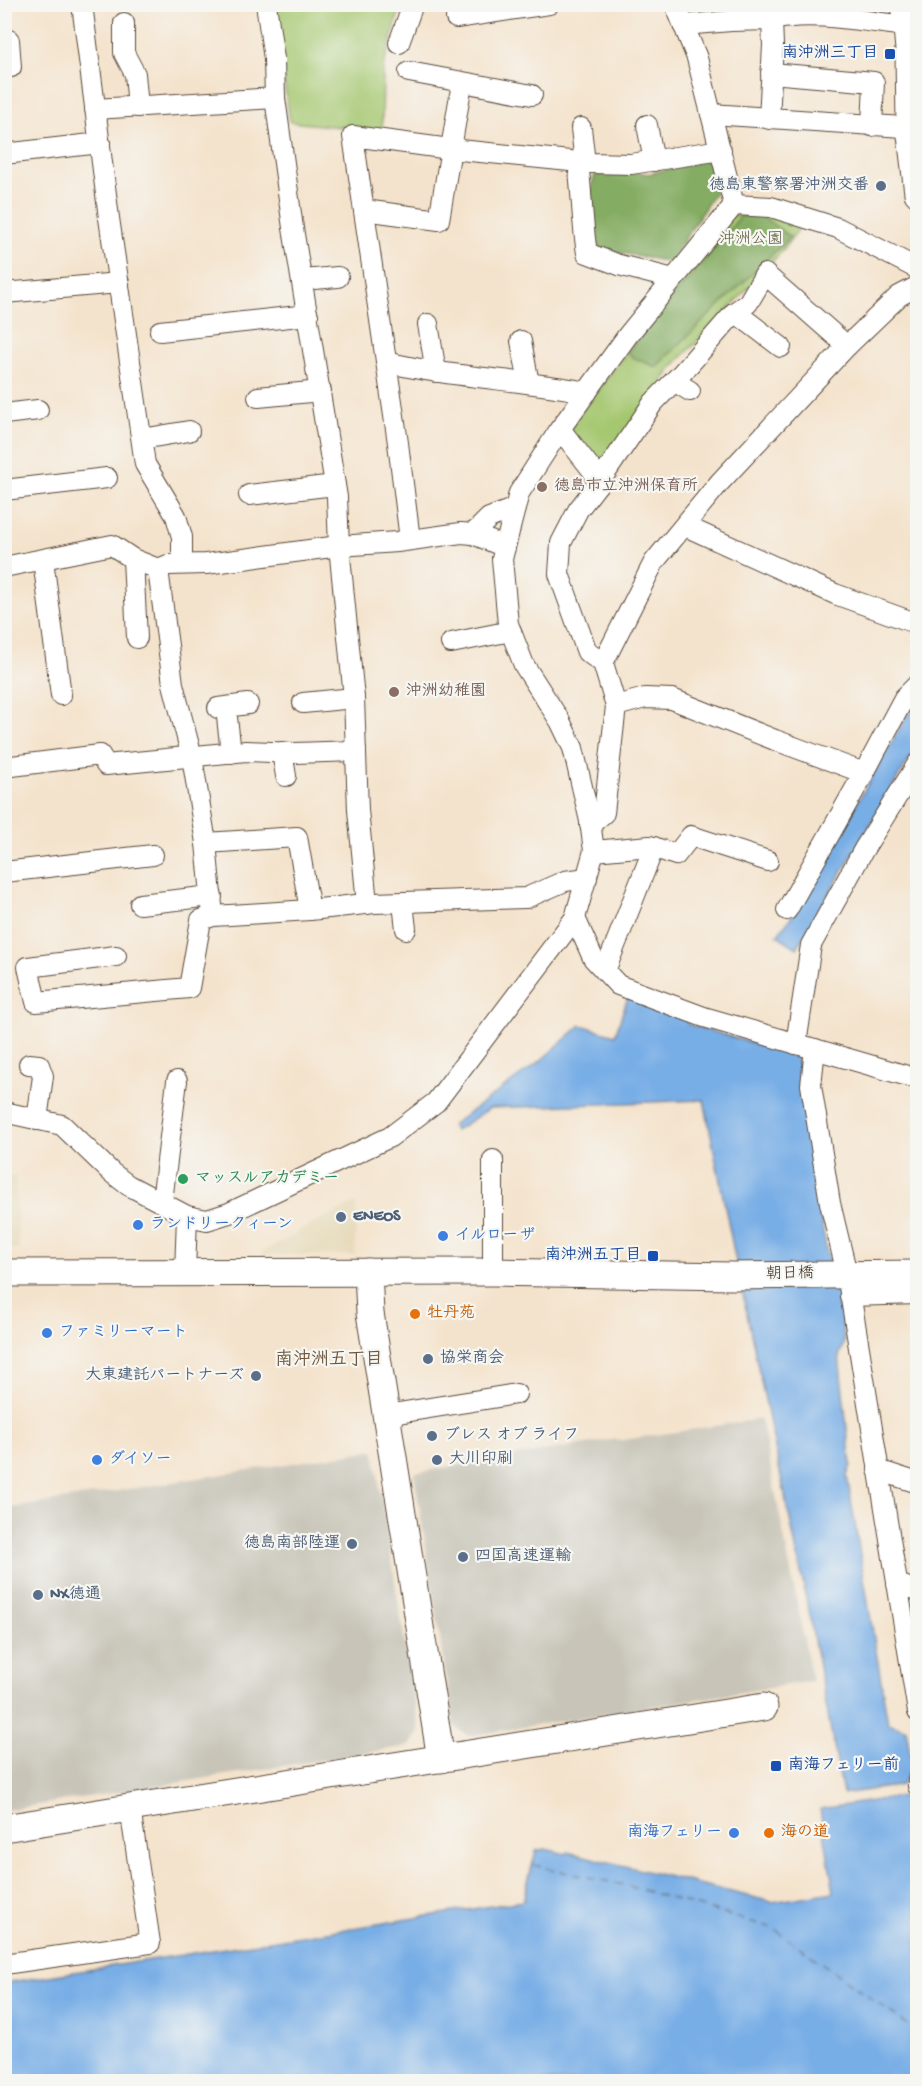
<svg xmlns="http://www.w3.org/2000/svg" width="922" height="2086" viewBox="0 0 922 2086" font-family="'Gochi Hand','Klee One',sans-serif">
  <rect width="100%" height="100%" fill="#f6f6f2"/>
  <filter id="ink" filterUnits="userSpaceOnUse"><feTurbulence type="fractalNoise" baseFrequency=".0167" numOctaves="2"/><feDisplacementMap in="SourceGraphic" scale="12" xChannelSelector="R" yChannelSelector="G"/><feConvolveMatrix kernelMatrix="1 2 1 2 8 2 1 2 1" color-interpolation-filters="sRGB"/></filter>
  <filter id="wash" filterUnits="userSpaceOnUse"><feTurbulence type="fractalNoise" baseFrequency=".008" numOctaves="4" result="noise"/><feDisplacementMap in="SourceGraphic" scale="24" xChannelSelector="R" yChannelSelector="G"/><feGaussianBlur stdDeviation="1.35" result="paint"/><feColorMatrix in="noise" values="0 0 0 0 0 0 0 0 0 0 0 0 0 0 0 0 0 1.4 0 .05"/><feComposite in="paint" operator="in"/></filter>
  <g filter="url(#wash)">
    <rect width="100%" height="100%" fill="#f4e3cc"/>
    <g fill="#e6daba">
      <polygon points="5,1176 15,1176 19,1249 5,1249"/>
      <polygon points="356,1203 355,1255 263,1255 263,1251 297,1234 298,1231"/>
    </g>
    <g fill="#c8c4b8">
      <polygon points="761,1419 812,1681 468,1736 454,1726 414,1473 616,1439 617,1441"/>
      <polygon points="374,1450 419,1732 409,1746 5,1810 5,1509"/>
    </g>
    <g fill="#a5c770" stroke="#707847" stroke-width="1.5">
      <polygon points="273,5 401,5 383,68 382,131 290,122"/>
      <polygon points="773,208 801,226 781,252 731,307 675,364 600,470 568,429 731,216"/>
    </g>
    <g fill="#84ac62" stroke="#606b40" stroke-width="1.5">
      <path d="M709,159L717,189L670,262L599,249C597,243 593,237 591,231C586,215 589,190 595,175L620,168L648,174Z"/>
      <polygon points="759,214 790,237 656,367 632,357 628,351 740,217"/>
    </g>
    <g fill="#78aee6" stroke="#5a6c82" stroke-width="1.5">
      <polygon points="917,698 917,747 894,784 797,948 777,935 792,916"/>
      <polygon points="628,997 688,1016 687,1024 797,1056 813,1176 827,1253 842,1305 844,1343 839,1356 851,1465 847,1476 888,1723 906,1729 912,1765 902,1785 843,1794 802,1577 734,1252 704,1100 490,1108 455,1131 452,1125 538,1063 581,1025 615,1035"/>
      <polygon points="917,1794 917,2081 5,2082 5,1983 523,1901 536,1851 545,1849 566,1854 568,1852 772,1902 834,1892 820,1809"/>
    </g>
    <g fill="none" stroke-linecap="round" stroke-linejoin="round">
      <polyline stroke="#505864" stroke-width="1.5" stroke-dasharray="8 6" stroke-linecap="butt" points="533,1865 628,1886 773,1928 918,2032"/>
    </g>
  </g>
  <g filter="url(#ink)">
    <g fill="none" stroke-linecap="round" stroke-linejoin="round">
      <g stroke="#574638" stroke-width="22">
        <g id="street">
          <polyline points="82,4 109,218 145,464 176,516 182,537 182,564"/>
          <polyline points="266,4 274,59 275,98 293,228 337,497 339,546 354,698 358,810 367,904"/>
          <polyline points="456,18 549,4"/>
          <path d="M772,20C810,10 867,22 907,26"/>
          <polyline points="124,23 124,53 135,74 138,107"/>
          <polyline points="683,25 731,21 772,20 773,45 769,119"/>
          <polyline points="4,40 9,40 11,67"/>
          <polyline points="399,43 413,4"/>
          <polyline points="409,72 532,95"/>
          <polyline points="771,73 874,82 872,126"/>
          <polyline points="95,109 275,98"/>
          <polyline points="711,114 918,128"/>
          <polyline points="647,125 654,161"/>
          <polyline points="581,128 585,163"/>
          <polyline points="4,154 100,143"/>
          <path d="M578,162C582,192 582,223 587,253L619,265L673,279"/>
          <polyline points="734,205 771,207 838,228 918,269"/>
          <polyline points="364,210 439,220 462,83"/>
          <polyline points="302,280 338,277"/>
          <polyline points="4,293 119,283"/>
          <polyline points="735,312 781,347"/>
          <polyline points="428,324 436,372"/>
          <polyline points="160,331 308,315"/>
          <polyline points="521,341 529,383"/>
          <path d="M386,362C452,378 520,379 587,392"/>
          <polyline points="674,381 690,391"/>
          <polyline points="258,397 321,391"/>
          <polyline points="4,414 38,410"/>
          <polyline points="560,429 593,471 598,484 578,510 561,543 559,574 587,652 603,663 616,706"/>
          <polyline points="142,439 189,431"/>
          <polyline points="598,484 653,403 681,374 735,312 748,303 765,274 847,346"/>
          <polyline points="4,490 107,478"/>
          <polyline points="249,495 335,485"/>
          <polyline points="685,526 835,594 918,624"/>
          <polyline points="473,534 489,518 515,508"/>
          <polyline points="410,540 398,443 353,136 450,149 590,163 631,164 721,150"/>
          <polyline points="133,559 137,638"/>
          <polyline points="43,560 61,695"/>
          <polyline points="4,567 112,545 133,559 158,569 168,565 206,564 339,546 397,542 461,533 473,534 505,547"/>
          <polyline points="451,643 511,631"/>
          <polyline points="603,663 654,562 720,482 847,346 899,296 918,286"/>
          <polyline points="303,703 354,698"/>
          <polyline points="218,708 248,704"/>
          <polyline points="226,708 231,753"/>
          <polyline points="282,752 286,776"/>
          <polyline points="4,767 100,755 106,765 246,751 295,753 356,751"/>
          <polyline points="590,825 604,813 616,706 645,698 672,699 775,740 864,773"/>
          <polyline points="206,843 297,837 310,910"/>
          <polyline points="594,851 650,846 676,855 691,836 768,861"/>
          <polyline points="4,872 153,855"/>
          <polyline points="403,903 406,929"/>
          <polyline points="140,904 212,896"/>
          <polyline points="787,910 864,773 904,698 918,684"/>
          <polyline points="213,916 310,910 374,903 526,898 565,881 587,878"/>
          <polyline points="575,918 593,958 618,985 704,1017 918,1079"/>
          <polyline points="116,956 28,967 36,1002 189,988 201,920 213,916 206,843 192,757 173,684 158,569"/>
          <polyline points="605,971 654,847"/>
          <polyline points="796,1044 811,945 864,849 918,763"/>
          <polyline points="815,1049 811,1085 830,1203 847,1274 918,1712"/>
          <polyline points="29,1064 39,1065 43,1076 37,1120"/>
          <polyline points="4,1112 62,1125 112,1173 128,1185 187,1216 207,1220 229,1213 390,1137 436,1102 575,918 594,851 590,821 573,748 560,721 524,665 508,624 502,559 519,493 560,429 628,335 734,205 697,58 675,4"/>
          <polyline points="162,1201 177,1081"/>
          <polyline points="493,1272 493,1160"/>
          <polyline points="185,1273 187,1216"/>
          <polyline points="850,1296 918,1294"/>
          <polyline points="386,1415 516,1394"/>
          <polyline points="878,1470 918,1483"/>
          <polyline points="897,1584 918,1591"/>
          <polyline points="918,1780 918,1786"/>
          <polyline points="4,1964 150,1943 130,1808"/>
        </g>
      </g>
      <g stroke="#574638" stroke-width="29">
        <g id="secondary">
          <polyline points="905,4 909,50 910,127 918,193"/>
          <polyline points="368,1272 370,1313 441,1759"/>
          <polyline points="4,1273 493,1272 733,1276 918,1274"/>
          <polyline points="4,1828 764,1707"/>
        </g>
      </g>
      <use href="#street" stroke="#fff" stroke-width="20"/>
      <use href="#secondary" stroke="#fff" stroke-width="27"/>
    </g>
  </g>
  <g fill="#1a4fb4" stroke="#f6f6f2" stroke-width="2">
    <rect x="884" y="48" width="12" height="12" rx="3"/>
    <rect x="647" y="1250" width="12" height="12" rx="3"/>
    <rect x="770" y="1760" width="12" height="12" rx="3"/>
  </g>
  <g fill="#5c6f8a" stroke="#f6f6f2" stroke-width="2">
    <circle cx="881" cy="186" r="6"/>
    <circle cx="341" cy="1217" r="6"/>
    <circle cx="428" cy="1359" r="6"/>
    <circle cx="256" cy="1376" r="6"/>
    <circle cx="432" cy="1436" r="6"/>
    <circle cx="437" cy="1460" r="6"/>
    <circle cx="352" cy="1544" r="6"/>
    <circle cx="463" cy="1557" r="6"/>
    <circle cx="38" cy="1595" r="6"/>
  </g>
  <g fill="#8d6e63" stroke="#f6f6f2" stroke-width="2">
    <circle cx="542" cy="487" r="6"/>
    <circle cx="394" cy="692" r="6"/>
  </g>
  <circle fill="#2e9e5b" stroke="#f6f6f2" stroke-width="2" cx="183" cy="1179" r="6"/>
  <g fill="#3f7fe0" stroke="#f6f6f2" stroke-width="2">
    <circle cx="138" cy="1225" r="6"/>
    <circle cx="443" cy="1236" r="6"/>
    <circle cx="47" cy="1333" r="6"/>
    <circle cx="97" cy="1460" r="6"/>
    <circle cx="734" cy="1833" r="6"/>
  </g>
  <g fill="#e8710a" stroke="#f6f6f2" stroke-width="2">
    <circle cx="415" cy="1314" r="6"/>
    <circle cx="769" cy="1833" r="6"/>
  </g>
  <g text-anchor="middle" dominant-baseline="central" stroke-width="4.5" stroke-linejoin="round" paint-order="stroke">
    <g font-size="16" font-weight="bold" fill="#164399" stroke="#f6f6f2" text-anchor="end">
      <text x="878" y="54">南沖洲三丁目</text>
      <text x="641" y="1256">南沖洲五丁目</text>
      <text x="788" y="1766" text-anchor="start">南海フェリー前</text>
    </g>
    <g font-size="16" font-weight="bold" fill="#4e5e75" stroke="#f6f6f2" text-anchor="start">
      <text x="869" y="186" text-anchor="end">徳島東警察署沖洲交番</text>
      <text x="353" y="1217">ENEOS</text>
      <text x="440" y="1359">協栄商会</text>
      <text x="244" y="1376" text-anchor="end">大東建託パートナーズ</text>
      <text x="444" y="1436">ブレス オブ ライフ</text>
      <text x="449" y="1460">大川印刷</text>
      <text x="340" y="1544" text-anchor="end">徳島南部陸運</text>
      <text x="475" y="1557">四国高速運輸</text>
      <text x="50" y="1595">NX徳通</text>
    </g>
    <g font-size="16" fill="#5b5937" stroke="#f6f6f2">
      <text x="751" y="240">沖洲公園</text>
    </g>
    <g font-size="16" font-weight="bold" fill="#785e54" stroke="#f6f6f2" text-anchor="start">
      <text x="554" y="487">徳島市立沖洲保育所</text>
      <text x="406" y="692">沖洲幼稚園</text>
    </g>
    <g font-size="16" font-weight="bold" fill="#27864d" stroke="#f6f6f2" text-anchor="start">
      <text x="195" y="1179">マッスルアカデミー</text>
    </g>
    <g font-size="16" font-weight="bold" fill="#366cbe" stroke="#f6f6f2" text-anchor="start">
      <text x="150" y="1225">ランドリークィーン</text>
      <text x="455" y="1236">イルローザ</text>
      <text x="59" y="1333">ファミリーマート</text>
      <text x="109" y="1460">ダイソー</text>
      <text x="722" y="1833" text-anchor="end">南海フェリー</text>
    </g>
    <g font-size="16" fill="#3b2a1e" stroke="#f6f6f2">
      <text transform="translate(790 1275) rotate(-1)">朝日橋</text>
    </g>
    <g font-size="16" font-weight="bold" fill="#c56008" stroke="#f6f6f2" text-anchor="start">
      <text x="427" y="1314">牡丹苑</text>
      <text x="781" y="1833">海の道</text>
    </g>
    <g font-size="18" font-weight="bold" fill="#6f553b" stroke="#f6f6f2">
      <text x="329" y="1360">南沖洲五丁目</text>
    </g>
  </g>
  <rect width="922" height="2086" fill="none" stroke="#f6f6f2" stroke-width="24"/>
</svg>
